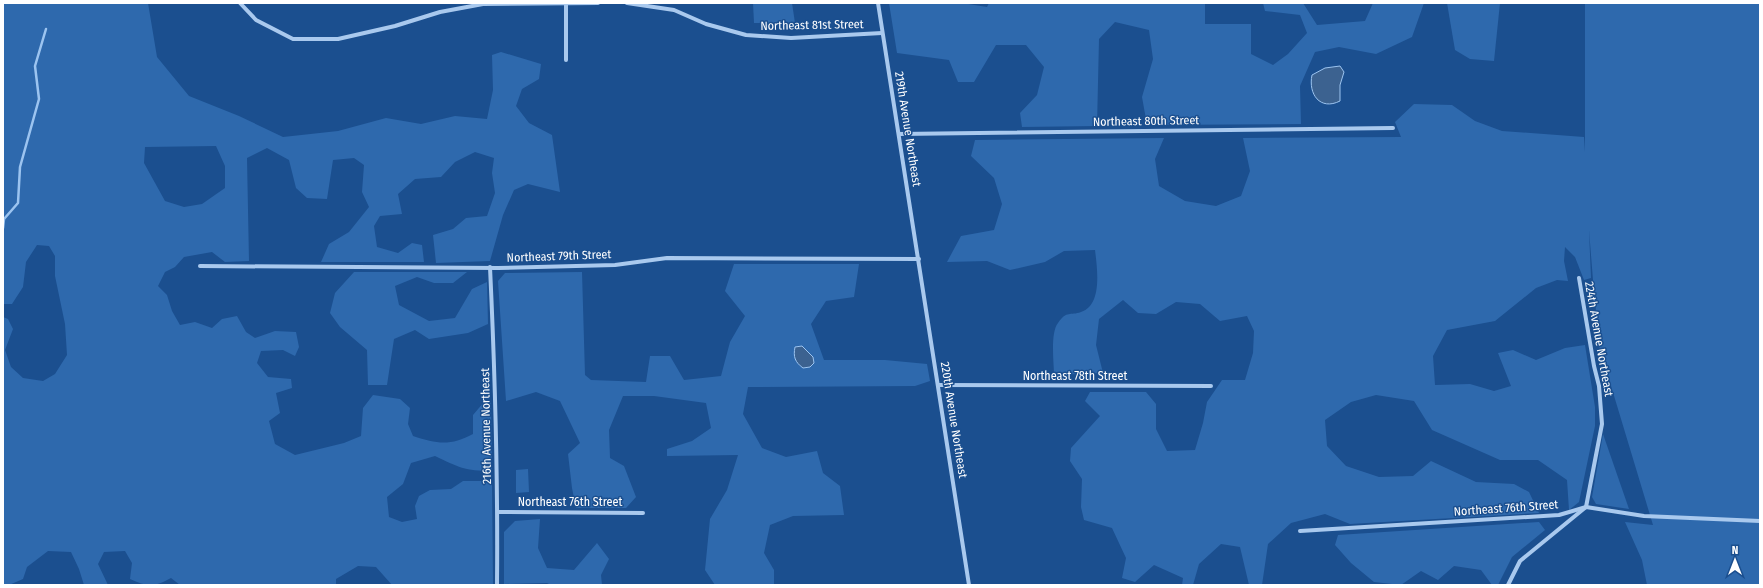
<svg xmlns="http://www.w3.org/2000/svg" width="1763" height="588" viewBox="0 0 1763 588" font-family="'Fira Sans Condensed',sans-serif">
  <rect width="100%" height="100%" fill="#1b4f8f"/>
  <g fill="#2e69ad" fill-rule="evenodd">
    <path d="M3,3H148L157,57L189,96L239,116L283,137L338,131L386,118L421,124L455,116L487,119L493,90L492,55L501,52L541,64L539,79L522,89L516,106L529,123L552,135L560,192L528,184L514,190L503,215L490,261L436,263L433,235L453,229L466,218L487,216L495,193L492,173L494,158L475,152L455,162L441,177L415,179L398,194L402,214L380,216L374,226L377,247L398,253L412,243L422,245L424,262H321L329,244L349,232L369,207L362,192L364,165L354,158L333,160L327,199L307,198L296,188L289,160L267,148L247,158L249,261L225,262L212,252L184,257L175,267L165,272L158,286L167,295L172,311L180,325L195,322L212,328L222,319L237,316L246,332L255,338L275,331L296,332L299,347L295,356L283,350L261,351L257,363L268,377L291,379L292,388L276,393L280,413L269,421L275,444L295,455L344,443L361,436L363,408L373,395L400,399L410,408L408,424L413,436C437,444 451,446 473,434V415L484,402H491L492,471C465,471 458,467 435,456L411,463L403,484L387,497L389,517L402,522L417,519L415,506L419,496L430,490L451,489L463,481H492L493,585H392L376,567L358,566L336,579V585H180L171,578C155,587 147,587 130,579L132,563L125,551L104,552L98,564L108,585H84L79,569L71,552L48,551L27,567L23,579L9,585H3V317L8,319L13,329L5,350L11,367L23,378L43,381L55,374L67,355L65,324L55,276V256L49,246L37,245L26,262L23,287L12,304H3ZM216,146L225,166V188L202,204L184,207L165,201L144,163L145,147Z"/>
    <polygon points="753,3 792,3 795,23 754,23"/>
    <polygon points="889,3 962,3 987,7 989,3 1205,3 1205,24 1251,24 1251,54 1273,65 1288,54 1307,33 1300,15 1265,11 1263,3 1303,3 1317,25 1365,21 1373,3 1424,3 1412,37 1376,54 1339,47 1315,52 1300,86 1301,124 1147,125 1142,97 1153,59 1149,30 1115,22 1099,39 1097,126 1022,127 1020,113 1037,95 1044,67 1026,45 996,45 974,82 958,82 949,60 897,53"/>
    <polygon points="1447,3 1500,3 1494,61 1470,59 1455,50"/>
    <path d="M1585,3H1760V585H1647L1642,560L1625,522L1653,525L1599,346L1594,288L1590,285L1593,280L1589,230L1591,278L1584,280L1575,257L1565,247L1564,261L1568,281L1557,280L1536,288L1495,321L1447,330L1433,356L1435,385L1470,384L1494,391L1511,386L1498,353L1513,350L1536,360L1565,348L1585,345L1595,407V426L1579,502L1569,510L1567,480L1538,460H1500L1432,430L1414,401L1376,395L1351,402L1325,420L1327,446L1346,466L1379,477L1413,476L1431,461L1476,482L1514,484L1529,492L1539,513L1350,524L1325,514L1291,523L1268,544L1262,585H1249L1240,547L1221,544L1199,564L1193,585H1182L1183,578L1154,565L1135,582L1122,578L1126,558L1112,528L1084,520L1081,507L1082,479L1070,461L1071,448L1100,416L1085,401L1090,392H1146L1156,404V429L1167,451L1195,450L1203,423L1207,402L1222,380H1245L1253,353L1254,331L1247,316L1220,321L1200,304L1176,302L1156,314L1138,313L1123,300L1099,319L1096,345L1103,373L1054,375C1054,363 1050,333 1058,323C1067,310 1070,316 1081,312C1103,305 1097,267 1095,250L1064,251L1045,262L1010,270L987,261L947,262L961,236L994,230L1002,204L994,178L971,156L975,140L1164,138L1155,159L1159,186L1185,201L1216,206L1241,196L1250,171L1243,138L1401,137L1395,122L1414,104L1452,105L1475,121L1502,131L1584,137L1585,152Z"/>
    <polygon points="734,264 859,264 854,297 826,301 811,324 824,360 885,360 927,364 930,381 915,386 748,387 743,414 762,448 786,457 817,451 823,473 840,486 844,515 793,516 770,525 764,553 774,570 774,585 715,585 705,570 710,519 727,490 738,455 667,456 667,449 692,441 711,428 706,403 654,396 623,396 609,430 610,458 624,466 636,497 626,508 576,508 572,488 568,454 580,443 560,401 536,392 506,401 498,281 505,273 582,272 585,375 591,380 646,382 650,356 670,356 684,380 721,376 730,342 745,316 725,291"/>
    <polygon points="354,272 467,272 453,283 434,283 417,277 395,286 399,305 429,321 455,318 472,289 487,282 488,324 468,333 429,339 415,330 394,339 387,385 368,385 367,350 340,327 330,313 335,293"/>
    <polygon points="1603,434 1629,509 1596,504 1592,497"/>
    <polygon points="528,469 529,492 516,493 516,470"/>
    <polygon points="540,519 538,548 547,568 574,570 597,543 609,559 601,575 602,585 551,585 547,583 504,584 504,532 515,521"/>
    <polygon points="1539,522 1545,530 1512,557 1498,585 1492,585 1481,570 1454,566 1438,580 1421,571 1401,585 1374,582 1351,563 1335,545 1338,535"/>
  </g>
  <g fill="#3c6290" stroke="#9cc4f0">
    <path d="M1340,66L1344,72L1340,85V101C1320,111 1308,94 1312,75L1325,68Z"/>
    <path d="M802,346L813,357L814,363L810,367L803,368C795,362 793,357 795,347Z"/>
  </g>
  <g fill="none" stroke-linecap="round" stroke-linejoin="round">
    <polyline stroke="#9cc4f0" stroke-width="2.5" points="3,228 4,219 18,203 20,167 39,99 35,66 46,29"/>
    <g stroke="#a9c9ee" stroke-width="4">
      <polyline points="240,3 256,20 293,39 338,39 395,26 440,12 483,4 598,3"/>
      <polyline points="627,3 674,10 706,24 746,35 791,38 882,33"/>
      <polyline points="878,3 969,585"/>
      <polyline points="566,60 566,3"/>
      <polyline points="899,134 1393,128"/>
      <polyline points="200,266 498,268 615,265 667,258 919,259"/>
      <path d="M490,267C495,373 498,479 497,585"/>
      <polyline points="939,385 1211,386"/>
      <polyline points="498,512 643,513"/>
      <polyline points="1300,531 1559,515 1586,507 1644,516 1760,521"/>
      <polyline points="1508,585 1520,561 1586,507 1602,424 1599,386 1594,366 1579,278"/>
    </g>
  </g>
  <g text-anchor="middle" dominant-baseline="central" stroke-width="3" stroke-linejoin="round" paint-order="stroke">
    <g font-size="12" fill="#fff" stroke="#1b4f8f">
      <text transform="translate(812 25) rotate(-1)">Northeast 81st Street</text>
      <text transform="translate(1146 121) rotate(-1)">Northeast 80th Street</text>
      <text transform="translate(908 129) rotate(81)">219th Avenue Northeast</text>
      <text transform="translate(559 256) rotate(-2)">Northeast 79th Street</text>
      <text transform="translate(1599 339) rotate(80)">224th Avenue Northeast</text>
      <text x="1075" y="376">Northeast 78th Street</text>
      <text transform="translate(954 420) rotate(81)">220th Avenue Northeast</text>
      <text transform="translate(486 426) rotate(-91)">216th Avenue Northeast</text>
      <text x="570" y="502">Northeast 76th Street</text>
      <text transform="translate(1506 508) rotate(-4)">Northeast 76th Street</text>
    </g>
  </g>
  <rect width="1763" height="588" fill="none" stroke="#ffffff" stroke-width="8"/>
  <g transform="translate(1735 560)" stroke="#1b4f8f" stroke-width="3" paint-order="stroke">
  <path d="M0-3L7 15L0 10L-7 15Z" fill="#ffffff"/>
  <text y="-6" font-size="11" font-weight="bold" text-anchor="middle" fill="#ffffff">N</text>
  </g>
</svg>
